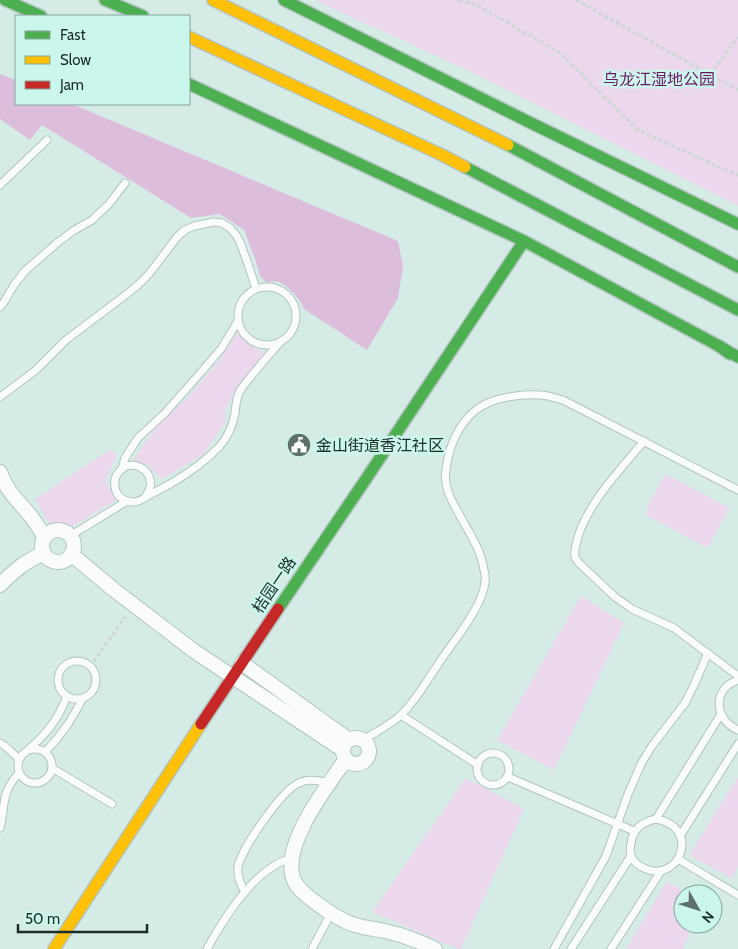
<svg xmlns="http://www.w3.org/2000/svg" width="738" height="949" viewBox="0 0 738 949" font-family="Cabin,'Noto Sans SC',sans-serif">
  <rect width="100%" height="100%" fill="#d5ece6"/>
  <g fill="#ebd8ed">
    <polygon points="314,0 738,0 738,206 465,69"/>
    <path d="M238,332C246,342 253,351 266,352L240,382L225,410L226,421L203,455L162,479L148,465L133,460L158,425L186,399L219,361Z"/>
    <polygon points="111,449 117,455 105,481 116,500 70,528 60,523 51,527 35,499"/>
    <polygon points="665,474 729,508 708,548 644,514"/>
    <polygon points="581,596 624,623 554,770 497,740"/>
    <polygon points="738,777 738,866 732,879 689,855"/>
    <polygon points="466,778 524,809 461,949 458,949 372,912"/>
    <polygon points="667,881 687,894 683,894 683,924 693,924 683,949 626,949"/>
  </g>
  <path fill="#ddbddc" d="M0,74L16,80V104H72L398,241L403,266L398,298L367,350L304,309C302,301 287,285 279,282C275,281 270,282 266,282L260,276L256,262L244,230L220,214L191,218L42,125L30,140L0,119Z"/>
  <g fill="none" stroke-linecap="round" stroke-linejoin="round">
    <g stroke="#b2c4c0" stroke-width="9">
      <g id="lane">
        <polyline points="0,185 47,140"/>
        <circle cx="267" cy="316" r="29"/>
        <polyline points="0,307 4,302 14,285 25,271 57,243 73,231 92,220 109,204 125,183"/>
        <polyline points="0,397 36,370 66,340 123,297 138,285 149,274 177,237 185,230 194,226 214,222 222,223 230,228 236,235 240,242 248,264 256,289"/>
        <path d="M644,441C620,470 583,508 576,545C575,549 574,553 575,557C576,559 578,561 579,563L615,597L632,609L674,628L738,676"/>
        <polyline points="122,469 125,458 138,438 165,413 196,378 221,349 238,321"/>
        <path d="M145,497C163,475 132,453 118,473C114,478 114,485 116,491C118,498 126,502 134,502C140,502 146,497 151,494C176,482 199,467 219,447C227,438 233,425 235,413C236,405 236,398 240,391C242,387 246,383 249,379C259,366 270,354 281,341"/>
        <polyline points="70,536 127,501"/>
        <circle cx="77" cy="680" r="19"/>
        <path d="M738,680C712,688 714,720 738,730"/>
        <polyline points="401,715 478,765"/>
        <path d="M363,740C376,732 390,725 401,715C417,699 428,679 441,660C455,639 483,606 485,582C486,578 485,574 484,570C481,549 468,531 458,512C454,505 449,497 447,488C444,478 446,468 448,458C452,439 464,416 482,406C499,396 529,393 548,396C553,397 558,399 563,400L738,490"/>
        <polyline points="0,743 5,746 19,759"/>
        <circle cx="35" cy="766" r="17"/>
        <path d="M28,750C47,733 58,720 67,696"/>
        <path d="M45,752C62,735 72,719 83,698"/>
        <circle cx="493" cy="769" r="16"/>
        <polyline points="52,768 112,804"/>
        <polyline points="508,777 634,831"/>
        <path d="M656,819C674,822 687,835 680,854C678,862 671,867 664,870C652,874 636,867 631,856C630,852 630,847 631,844C632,829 642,822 656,819Z"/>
        <polyline points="656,819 721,714"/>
        <path d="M0,828C6,804 0,794 19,773"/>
        <polyline points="680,836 738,744"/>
        <polyline points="678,859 738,895"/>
        <path d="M245,892C240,884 237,877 238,867C241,849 282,790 299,783C309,778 319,781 329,783"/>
        <path d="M207,949C224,918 255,867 292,858"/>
        <polyline points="312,949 331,913"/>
        <polyline points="554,949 606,856 628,794 642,762 652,746 685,703 694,685 708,653"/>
        <polyline points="571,949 631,856"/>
        <polyline points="611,949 661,871"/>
      </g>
    </g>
    <g stroke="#b2c4c0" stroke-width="16">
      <g id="street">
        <path d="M0,472C6,490 17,500 29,514C35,521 39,529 45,537"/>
        <circle cx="58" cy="546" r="16"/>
        <polyline points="71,554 113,589 194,651 343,750"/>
        <path d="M0,585C15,570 24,562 44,553"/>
        <polyline points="242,663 349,740"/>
        <circle cx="356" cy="751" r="13"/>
        <path d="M346,759C327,787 282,843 293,878C297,889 309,898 319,905C330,913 342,921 355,925C365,928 375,929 385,931C403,935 419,941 435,949"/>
      </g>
    </g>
    <g stroke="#b2c4c0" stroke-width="14">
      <g id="fast">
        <polyline points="5,0 41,16"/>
        <polyline points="105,0 143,16"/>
        <polyline points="284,0 533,124 738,224"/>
        <polyline points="189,84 524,241 719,346 730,354"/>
        <polyline points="508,145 738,267"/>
        <polyline points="465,167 738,310"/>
        <polyline points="719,346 738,357"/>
        <polyline points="278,609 366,479 524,241"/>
      </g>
    </g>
    <g stroke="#b2c4c0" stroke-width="14">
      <g id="slow">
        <polyline points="213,0 508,145"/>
        <polyline points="189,37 442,155 465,167"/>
        <polyline points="54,949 201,724"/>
      </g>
    </g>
    <g stroke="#b2c4c0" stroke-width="14">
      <polyline id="jam" points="201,724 278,609"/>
    </g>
    <g stroke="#cfd7d5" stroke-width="3" stroke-dasharray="4 2.5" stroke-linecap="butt">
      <polyline points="459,0 477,5 560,53 638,130 734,174 738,175"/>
      <polyline points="576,0 738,90"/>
      <polyline points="710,75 738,37"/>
      <polyline points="90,667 125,617"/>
    </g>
    <use href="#lane" stroke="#f9fcfb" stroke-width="7"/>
    <use href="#street" stroke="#f9fcfb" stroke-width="14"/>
    <use href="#fast" stroke="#4caf50" stroke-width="11"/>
    <use href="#slow" stroke="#ffc107" stroke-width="11"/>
    <use href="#jam" stroke="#c62828" stroke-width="11"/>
  </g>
  <defs>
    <g id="civic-disc" transform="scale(1.25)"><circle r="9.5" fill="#5d706b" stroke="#cbf6eb"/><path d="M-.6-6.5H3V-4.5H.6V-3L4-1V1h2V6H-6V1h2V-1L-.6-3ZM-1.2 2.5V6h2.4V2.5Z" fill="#fff"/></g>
  </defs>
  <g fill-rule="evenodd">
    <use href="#civic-disc" x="299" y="445"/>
  </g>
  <g text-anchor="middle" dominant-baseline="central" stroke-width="5" stroke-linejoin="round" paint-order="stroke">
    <g font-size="16" fill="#6e1663" stroke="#cbf6eb">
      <text x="659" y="79">乌龙江湿地公园</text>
    </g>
    <g font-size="16" fill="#1c2d29" stroke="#cbf6eb" text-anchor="start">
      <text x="316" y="445">金山街道香江社区</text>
    </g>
    <g font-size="16" fill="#1c2d29" stroke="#cbf6eb">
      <text transform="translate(274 585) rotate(-56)">桔园一路</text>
    </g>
  </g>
  <rect x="15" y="15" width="175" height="90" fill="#cbf6eb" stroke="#85a69d"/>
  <rect x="25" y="31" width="25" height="8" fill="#4caf50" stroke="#85a69d"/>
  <text x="60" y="40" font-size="15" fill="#1c2d29">Fast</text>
  <rect x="25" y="56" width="25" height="8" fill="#ffc107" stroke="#85a69d"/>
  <text x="60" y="65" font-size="15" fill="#1c2d29">Slow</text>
  <rect x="25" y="81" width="25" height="8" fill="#c62828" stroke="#85a69d"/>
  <text x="60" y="90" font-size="15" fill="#1c2d29">Jam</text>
  <g transform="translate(698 909) rotate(129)"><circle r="24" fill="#cbf6eb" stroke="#85a69d"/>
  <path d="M0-4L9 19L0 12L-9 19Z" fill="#5d706b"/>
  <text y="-8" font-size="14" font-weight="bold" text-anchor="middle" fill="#1c2d29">N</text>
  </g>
  <path d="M18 924v8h129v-8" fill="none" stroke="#1c2d29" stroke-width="2.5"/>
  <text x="25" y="924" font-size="15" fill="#1c2d29" stroke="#cbf6eb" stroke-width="4" paint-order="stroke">50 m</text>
</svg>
